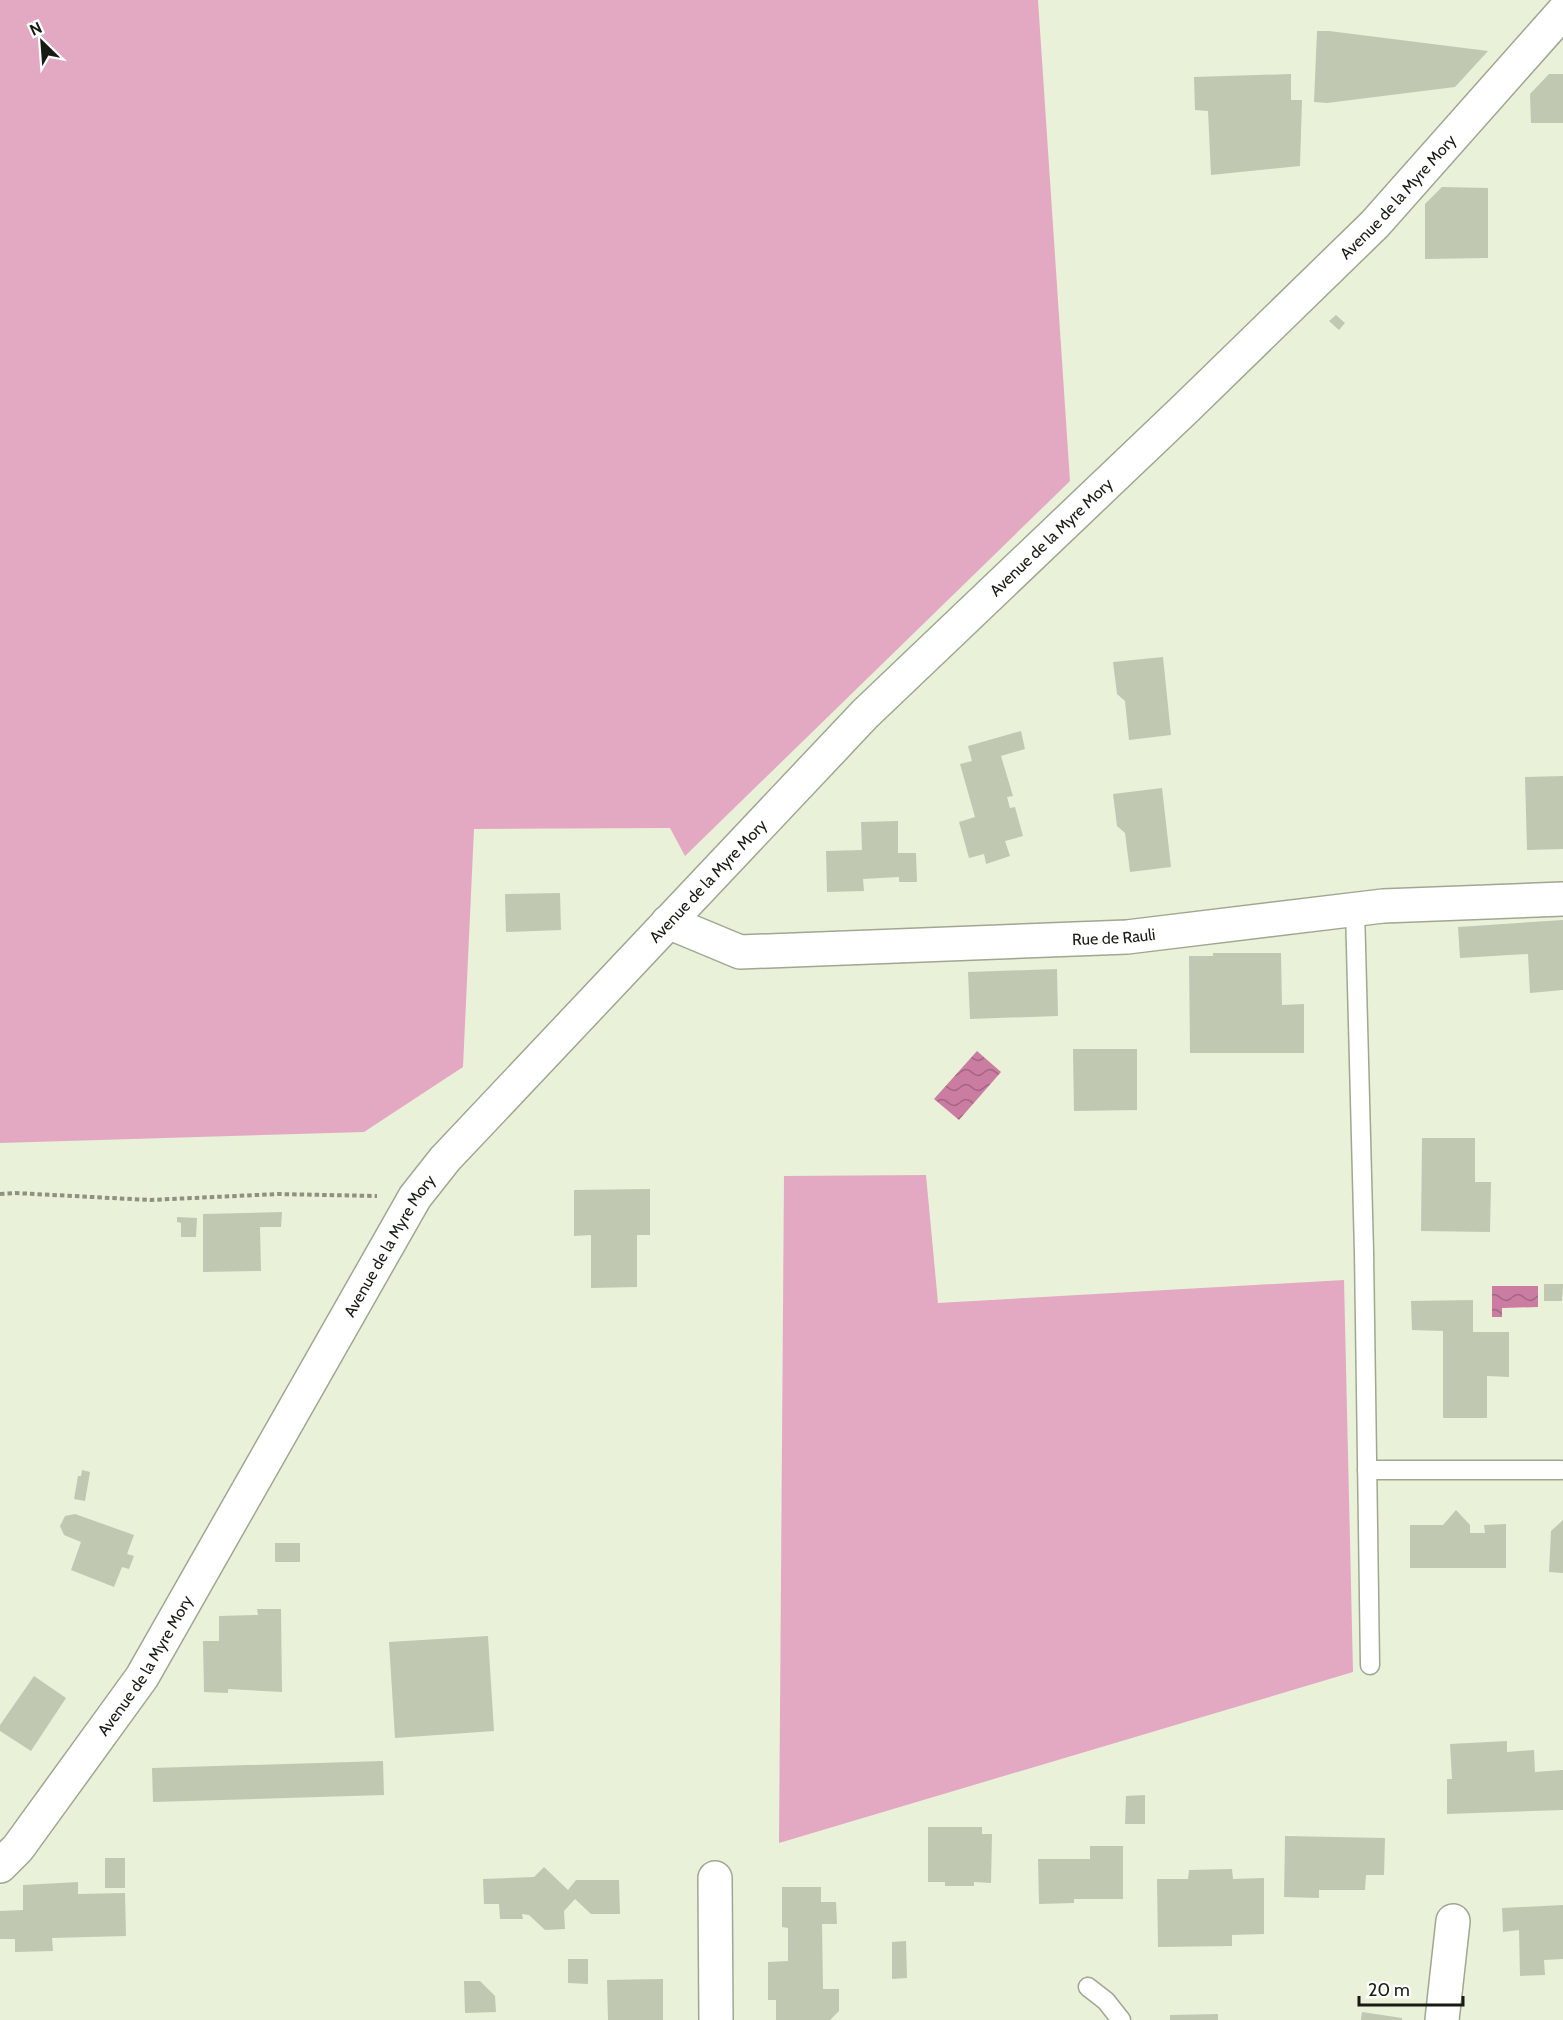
<svg xmlns="http://www.w3.org/2000/svg" width="1563" height="2020" viewBox="0 0 1563 2020" font-family="Cabin,sans-serif">
  <defs>
    <pattern id="water-waves" width="16" height="10" patternUnits="userSpaceOnUse" patternTransform="scale(1.5)"><rect width="16" height="10" fill="#ca7ca1"/><path d="M0 5q4-4 8 0t8 0" fill="none" stroke="#a36582"/></pattern>
  </defs>
  <rect width="100%" height="100%" fill="#e9f1d9"/>
  <g fill="#e3a9c3">
    <polygon points="0,0 1038,0 1070,481 685,856 670,828 474,829 463,1067 364,1132 0,1143"/>
    <polygon points="926,1175 938,1303 1344,1280 1353,1672 779,1843 784,1176"/>
  </g>
  <g fill="url(#water-waves)">
    <polygon points="977,1051 1001,1072 959,1120 934,1099"/>
    <polygon points="1492,1286 1538,1286 1538,1307 1502,1308 1502,1317 1492,1317"/>
  </g>
  <g fill="#c0c8b1">
    <polygon points="1317,31 1329,31 1488,51 1455,87 1327,103 1314,102"/>
    <polygon points="1291,74 1291,100 1302,100 1300,166 1211,175 1208,111 1195,110 1194,77"/>
    <polygon points="1549,74 1563,74 1563,123 1531,123 1530,94"/>
    <polygon points="1442,187 1488,188 1488,258 1425,259 1425,204"/>
    <polygon points="1336,315 1345,323 1339,330 1329,321"/>
    <polygon points="1163,657 1171,735 1129,740 1125,701 1117,694 1113,662"/>
    <polygon points="1021,731 1025,749 1001,756 1013,796 1007,797 1010,808 1015,807 1023,836 1005,841 1010,856 986,864 984,854 969,858 959,822 975,817 960,764 972,761 968,746"/>
    <polygon points="1563,776 1563,849 1527,850 1525,777"/>
    <polygon points="1162,788 1171,867 1130,872 1125,833 1117,826 1113,794"/>
    <polygon points="898,821 898,853 916,853 917,882 899,882 899,877 863,879 864,891 827,892 826,851 862,850 861,822"/>
    <polygon points="560,893 561,930 506,932 505,894"/>
    <polygon points="1563,920 1563,990 1530,993 1528,954 1460,958 1458,927"/>
    <polygon points="1213,953 1281,953 1282,1005 1304,1004 1304,1053 1190,1053 1189,956 1213,956"/>
    <polygon points="1057,969 1058,1016 970,1019 968,972"/>
    <polygon points="1073,1049 1137,1049 1137,1110 1074,1111"/>
    <polygon points="1422,1138 1475,1138 1475,1182 1491,1182 1490,1232 1421,1231"/>
    <polygon points="650,1189 650,1235 637,1235 637,1287 591,1288 591,1235 574,1236 574,1190"/>
    <polygon points="282,1212 281,1227 260,1227 261,1271 203,1272 203,1214"/>
    <polygon points="177,1217 197,1218 196,1237 181,1237 181,1223 177,1222"/>
    <polygon points="1544,1284 1563,1284 1562,1301 1544,1301"/>
    <polygon points="1473,1300 1473,1332 1509,1332 1509,1377 1487,1376 1487,1418 1443,1418 1443,1331 1412,1330 1411,1301"/>
    <polygon points="82,1470 90,1472 85,1501 74,1499 78,1476 81,1476"/>
    <polygon points="1456,1510 1470,1525 1470,1533 1485,1533 1484,1525 1506,1524 1506,1568 1410,1568 1410,1525 1443,1525"/>
    <polygon points="75,1514 134,1535 127,1554 134,1556 129,1569 122,1567 114,1587 71,1570 81,1542 64,1535 60,1526 65,1516"/>
    <polygon points="1563,1520 1563,1573 1549,1572 1551,1531"/>
    <rect x="275" y="1543" width="25" height="19"/>
    <polygon points="257,1609 281,1609 282,1692 228,1689 228,1693 204,1692 203,1641 219,1641 219,1616 258,1615"/>
    <polygon points="488,1636 494,1731 395,1738 389,1642"/>
    <polygon points="34,1676 66,1698 31,1751 0,1731 0,1725"/>
    <polygon points="1507,1741 1507,1752 1534,1750 1535,1772 1563,1770 1563,1810 1447,1814 1447,1779 1452,1779 1450,1744"/>
    <polygon points="383,1761 384,1795 153,1802 152,1768"/>
    <polygon points="1145,1795 1145,1824 1125,1824 1126,1796"/>
    <polygon points="928,1827 982,1827 982,1834 992,1834 991,1883 974,1882 974,1886 945,1886 945,1882 928,1882"/>
    <polygon points="1285,1836 1385,1838 1384,1875 1366,1875 1365,1890 1319,1890 1319,1898 1284,1897"/>
    <polygon points="1090,1846 1123,1846 1123,1899 1074,1899 1074,1903 1039,1904 1038,1859 1090,1859"/>
    <rect x="105" y="1858" width="20" height="30"/>
    <polygon points="544,1867 568,1890 576,1880 619,1880 620,1914 591,1914 575,1899 564,1911 565,1929 545,1930 529,1915 522,1914 523,1919 500,1919 499,1904 484,1904 483,1879 534,1877"/>
    <polygon points="1232,1869 1233,1879 1264,1878 1264,1934 1232,1935 1232,1946 1158,1947 1157,1879 1188,1879 1189,1870"/>
    <polygon points="78,1882 78,1894 125,1893 126,1936 52,1938 53,1951 15,1952 15,1939 0,1939 0,1911 23,1910 23,1885"/>
    <polygon points="782,1887 821,1887 821,1902 836,1902 837,1924 822,1924 823,1989 839,1989 839,2011 830,2020 776,2020 776,2000 768,2000 768,1962 788,1961 788,1928 782,1927"/>
    <polygon points="1563,1905 1563,1959 1544,1960 1545,1975 1520,1976 1519,1930 1503,1932 1502,1908"/>
    <polygon points="906,1941 907,1978 892,1979 892,1942"/>
    <polygon points="568,1959 588,1959 588,1984 568,1983"/>
    <polygon points="663,1979 663,2020 608,2020 607,1980"/>
    <polygon points="464,1981 480,1981 495,1996 496,2012 465,2013"/>
    <polygon points="1362,2012 1402,2018 1402,2020 1361,2020"/>
    <polygon points="1218,2014 1218,2020 1170,2020 1170,2015"/>
  </g>
  <g fill="none" stroke-linecap="round" stroke-linejoin="round">
    <g stroke="#9fa791" stroke-width="21">
      <g id="lane">
        <polyline points="1355,909 1364,1252 1370,1665"/>
        <polyline points="1367,1470 1561,1470"/>
        <polyline points="1088,1987 1106,2001 1121,2020"/>
      </g>
    </g>
    <g stroke="#9fa791" stroke-width="36">
      <g id="street">
        <path id="s1" d="M668,922L740,952L1127,937L1383,906L1563,899"/>
        <polyline points="715,1878 716,2020"/>
        <polyline points="1442,2020 1453,1921"/>
      </g>
    </g>
    <g stroke="#9fa791" stroke-width="36">
      <g id="secondary">
        <path id="s2" d="M0,1866L18,1848L142,1677L415,1197L445,1159L865,714L1186,408L1375,224L1563,12"/>
      </g>
    </g>
    <polyline stroke="#8c9181" stroke-width="4" stroke-dasharray="4.5 3" stroke-linecap="butt" points="0,1194 15,1193 150,1200 278,1194 377,1196"/>
    <use href="#lane" stroke="#fff" stroke-width="18"/>
    <use href="#street" stroke="#fff" stroke-width="33"/>
    <use href="#secondary" stroke="#fff" stroke-width="33"/>
  </g>
  <g text-anchor="middle" dominant-baseline="central" stroke-width="4.5" stroke-linejoin="round" paint-order="stroke">
    <g font-size="16" fill="#181b13" stroke="#fff">
      <text stroke="none"><textPath href="#s2" startOffset="2192">Avenue de la Myre Mory</textPath></text>
      <text stroke="none"><textPath href="#s2" startOffset="1706">Avenue de la Myre Mory</textPath></text>
      <text stroke="none"><textPath href="#s2" startOffset="1220">Avenue de la Myre Mory</textPath></text>
      <text stroke="none"><textPath href="#s1" startOffset="452">Rue de Rauli</textPath></text>
      <text stroke="none"><textPath href="#s2" startOffset="734">Avenue de la Myre Mory</textPath></text>
      <text stroke="none"><textPath href="#s2" startOffset="248">Avenue de la Myre Mory</textPath></text>
    </g>
  </g>
  <g transform="translate(42 42) rotate(335)" stroke="#ffffff" stroke-width="4.5" paint-order="stroke">
  <path d="M0-4.5L10 22L0 15L-10 22Z" fill="#181b13"/>
  <text y="-9" font-size="16" font-weight="bold" text-anchor="middle" fill="#181b13">N</text>
  </g>
  <path d="M1359 1996v9h104v-9" fill="none" stroke="#181b13" stroke-width="3"/>
  <text x="1368" y="1996" font-size="18" fill="#181b13" stroke="#ffffff" stroke-width="4.5" paint-order="stroke">20 m</text>
</svg>
